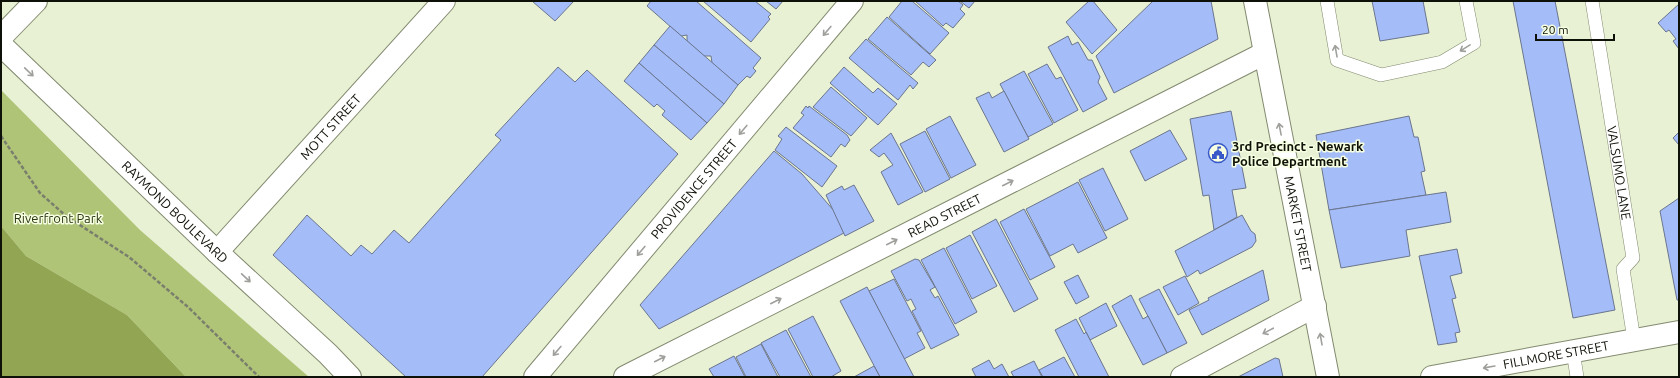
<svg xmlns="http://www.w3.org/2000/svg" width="1680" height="378" viewBox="0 0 1680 378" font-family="Ubuntu,sans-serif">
  <rect width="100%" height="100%" fill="#e8f1d4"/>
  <polygon fill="#b0c478" points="1,90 140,230 309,377 186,377 127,315 26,256 1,226"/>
  <polygon fill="#91a552" points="1,226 26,256 127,315 186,377 1,377"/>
  <g fill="#a4bdf8" stroke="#6b758e">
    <polygon points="532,1 574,1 555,21"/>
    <polygon points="651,1 696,1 761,58 753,68 756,71 750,78 747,76 738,85 712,63 711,56 704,56 687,41 687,35 681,36 647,6"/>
    <polygon points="703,1 755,1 771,14 768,17 770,19 751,42"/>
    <polygon points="766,1 783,1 776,9"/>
    <polygon points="902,1 912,1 949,33 930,54 889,17"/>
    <polygon points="915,1 958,1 963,5 960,9 965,14 953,28 946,23 943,26"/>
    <polygon points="960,1 975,1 969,8"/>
    <polygon points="1089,1 1093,1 1117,30 1092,54 1066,22"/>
    <polygon points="1153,1 1211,1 1218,39 1114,93 1096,56"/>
    <polygon points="1372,1 1423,1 1429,33 1380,41"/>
    <polygon points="1513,1 1555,1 1615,310 1573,318"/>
    <polygon points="1679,4 1679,49 1673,41 1676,39 1669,30 1666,32 1658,23"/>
    <polygon points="887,17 936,60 929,67 923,62 911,75 868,39"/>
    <polygon points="670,26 738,85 724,104 654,45"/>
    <polygon points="1068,36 1072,45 1078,42 1088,60 1092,60 1100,77 1098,82 1107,99 1083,112 1048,47"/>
    <polygon points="866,39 918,83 913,89 910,85 898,100 849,58"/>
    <polygon points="654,45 724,104 707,123 639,63"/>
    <polygon points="639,63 707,123 691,140 662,115 665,111 657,104 654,107 624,81"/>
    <polygon points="1047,64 1056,79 1061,77 1078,110 1054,123 1028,74"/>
    <polygon points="558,67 575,82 587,70 678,154 482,377 406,377 273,255 307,215 351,256 361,245 372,254 394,230 409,243 501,140 495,135"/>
    <polygon points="844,67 873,93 878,88 897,104 878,125 830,83"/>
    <polygon points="1024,71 1053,124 1028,137 1000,84"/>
    <polygon points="831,87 867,118 851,136 813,107"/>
    <polygon points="1004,91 1029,139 1004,152 976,98 989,92 992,98"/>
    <polygon points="806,106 808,108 809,106 847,135 850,140 845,147 841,144 831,157 793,128 804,115 801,113"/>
    <polygon points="1231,111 1246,188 1232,190 1237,217 1214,230 1209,195 1203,196 1190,119"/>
    <polygon points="950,116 976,165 951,178 926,129"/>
    <polygon points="1409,116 1414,137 1418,137 1425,171 1421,172 1426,195 1329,210 1316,135"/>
    <polygon points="786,127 837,166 822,187 775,150 782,139 778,136"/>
    <polygon points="1170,130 1187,159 1145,181 1130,151"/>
    <polygon points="925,131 950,179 925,192 900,144"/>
    <polygon points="1679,132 1679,145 1673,138"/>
    <polygon points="891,133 923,192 898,205 881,172 893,165 884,153 879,157 870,150"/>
    <polygon points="774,151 802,174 835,212 844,233 659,329 640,305"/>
    <polygon points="1103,168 1128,219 1105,231 1079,180"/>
    <polygon points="1078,182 1107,238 1078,253 1073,244 1050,256 1026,209"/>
    <polygon points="854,185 874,221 845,236 826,195 842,186 844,190"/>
    <polygon points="1446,192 1451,222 1406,230 1410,256 1341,268 1329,210"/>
    <polygon points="1679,198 1679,300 1677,300 1660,211"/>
    <polygon points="1024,209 1055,267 1030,280 1000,222"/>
    <polygon points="1242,215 1251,231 1255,234 1256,241 1252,247 1200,274 1198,270 1187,277 1175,251"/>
    <polygon points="996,219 1038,299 1014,312 972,232"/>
    <polygon points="970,235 997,286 972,299 946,248"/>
    <polygon points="944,248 977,312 955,324 921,260"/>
    <polygon points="1457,249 1462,273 1450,276 1456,298 1452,299 1460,332 1455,333 1457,342 1438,345 1419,256"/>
    <polygon points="915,259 919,260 935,287 930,290 935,298 938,296 959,335 931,349 912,311 916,309 911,299 907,301 891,271"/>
    <polygon points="1263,270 1269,300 1202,335 1189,310 1209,300 1208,298"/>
    <polygon points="1078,275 1089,297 1076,304 1064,282"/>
    <polygon points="1185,276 1199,303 1178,315 1163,287"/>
    <polygon points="894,279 921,331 917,333 925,348 904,359 869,291"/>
    <polygon points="867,287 869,291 914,377 880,377 840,301"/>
    <polygon points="1159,289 1187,343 1167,353 1139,299"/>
    <polygon points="1131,295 1143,319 1148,316 1167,353 1143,365 1112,306"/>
    <polygon points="1106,303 1117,326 1090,340 1079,318"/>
    <polygon points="813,316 841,371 831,377 813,377 788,329"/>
    <polygon points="1076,319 1084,334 1086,332 1109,377 1079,377 1055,330"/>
    <polygon points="786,330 811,377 780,377 761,343"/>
    <polygon points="761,344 778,377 746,377 736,357"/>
    <polygon points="734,356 745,377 714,377 709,369"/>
    <polygon points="1064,357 1075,377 1043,377 1039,370"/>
    <polygon points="1275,358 1279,359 1283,377 1238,377"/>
    <polygon points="989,360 994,369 1002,364 1009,377 976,377 972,369"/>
    <polygon points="1034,361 1042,377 1014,377 1011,372"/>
    <polygon points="874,366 880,377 854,377"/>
  </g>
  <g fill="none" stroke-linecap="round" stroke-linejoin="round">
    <g stroke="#828a6f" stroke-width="14">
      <g id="service">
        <polyline points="1327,1 1337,60 1381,75 1442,62 1474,43 1466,1"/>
        <path id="s1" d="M1592,1L1633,258L1623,269L1634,340"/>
        <polyline points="1573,351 1577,377"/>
      </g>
    </g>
    <g stroke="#828a6f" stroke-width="24">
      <g id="minor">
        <polyline points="1,37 36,1"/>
        <path id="s2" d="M217,252L444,1"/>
        <path id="s3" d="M535,377L852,1"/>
        <path id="s4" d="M625,377L1265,53"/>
        <polyline points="1182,377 1315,306"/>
        <path id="s5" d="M1432,377L1679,332"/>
      </g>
    </g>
    <g stroke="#828a6f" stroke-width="24">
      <g id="primary">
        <path id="s6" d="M1255,1L1328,377"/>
        <path id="s7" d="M1,45L217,252L328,354L350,377"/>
      </g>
    </g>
    <polyline stroke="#797f6c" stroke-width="2.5" stroke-dasharray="4 2" stroke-linecap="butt" points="1,136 40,193 66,216 129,257 188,307 259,377"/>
    <use href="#service" stroke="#fff" stroke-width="13"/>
    <use href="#minor" stroke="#fff" stroke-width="22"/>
    <use href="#primary" stroke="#fff" stroke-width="22"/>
  </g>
  <defs><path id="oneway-shaft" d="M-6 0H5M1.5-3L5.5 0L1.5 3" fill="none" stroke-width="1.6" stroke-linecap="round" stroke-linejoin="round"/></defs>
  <g stroke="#9fa09c">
    <use href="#oneway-shaft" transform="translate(827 31) rotate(130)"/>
    <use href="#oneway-shaft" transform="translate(1465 48) rotate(148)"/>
    <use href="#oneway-shaft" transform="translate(1336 51) rotate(-100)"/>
    <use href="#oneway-shaft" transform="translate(29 72) rotate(44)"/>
    <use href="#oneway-shaft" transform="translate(1280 129) rotate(-101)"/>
    <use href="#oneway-shaft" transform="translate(743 130) rotate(130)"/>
    <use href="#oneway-shaft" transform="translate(1008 183) rotate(-27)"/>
    <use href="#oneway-shaft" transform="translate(892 242) rotate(-27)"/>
    <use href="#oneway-shaft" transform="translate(641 251) rotate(130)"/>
    <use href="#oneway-shaft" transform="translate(246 278) rotate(43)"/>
    <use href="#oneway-shaft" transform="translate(776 301) rotate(-27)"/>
    <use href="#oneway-shaft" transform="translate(1268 331) rotate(152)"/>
    <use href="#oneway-shaft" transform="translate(1321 339) rotate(-100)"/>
    <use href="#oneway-shaft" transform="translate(557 351) rotate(130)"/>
    <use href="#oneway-shaft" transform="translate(660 359) rotate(-27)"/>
    <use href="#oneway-shaft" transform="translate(1489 367) rotate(170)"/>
  </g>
  <defs>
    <g id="civic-ring" transform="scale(1)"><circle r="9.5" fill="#f6ffe1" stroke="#3858ca" stroke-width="1.5"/><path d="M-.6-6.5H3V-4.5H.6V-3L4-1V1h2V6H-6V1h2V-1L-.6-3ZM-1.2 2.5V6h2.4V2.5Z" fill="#3858ca"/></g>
  </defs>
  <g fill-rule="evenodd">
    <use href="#civic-ring" x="1218" y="153"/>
  </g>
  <g text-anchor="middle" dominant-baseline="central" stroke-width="3" stroke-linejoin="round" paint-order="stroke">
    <g font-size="13" fill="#0e1107" stroke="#f6ffe1">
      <text stroke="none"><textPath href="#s2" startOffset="169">MOTT STREET</textPath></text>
      <text stroke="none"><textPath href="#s1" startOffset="174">VALSUMO LANE</textPath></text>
      <text stroke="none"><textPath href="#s3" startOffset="246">PROVIDENCE STREET</textPath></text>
      <text stroke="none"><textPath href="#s7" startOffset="241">RAYMOND BOULEVARD</textPath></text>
      <text stroke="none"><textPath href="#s4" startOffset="358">READ STREET</textPath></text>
      <text stroke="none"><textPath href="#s6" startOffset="227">MARKET STREET</textPath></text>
      <text stroke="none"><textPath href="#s5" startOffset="126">FILLMORE STREET</textPath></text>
    </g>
    <g font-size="13" font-weight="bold" fill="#0e1107" stroke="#f6ffe1" text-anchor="start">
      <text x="1232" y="146">3rd Precinct - Newark<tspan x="1232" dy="15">Police Department</tspan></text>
    </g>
    <g font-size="13" fill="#2e3713" stroke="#f6ffe1">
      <text x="58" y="218">Riverfront Park</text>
    </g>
  </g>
  <rect width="1680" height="378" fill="none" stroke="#0e1107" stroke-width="4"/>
  <path d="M1536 34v6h78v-6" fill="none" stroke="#0e1107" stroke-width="2"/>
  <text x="1542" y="34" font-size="12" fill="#0e1107" stroke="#f6ffe1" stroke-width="3" paint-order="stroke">20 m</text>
</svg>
